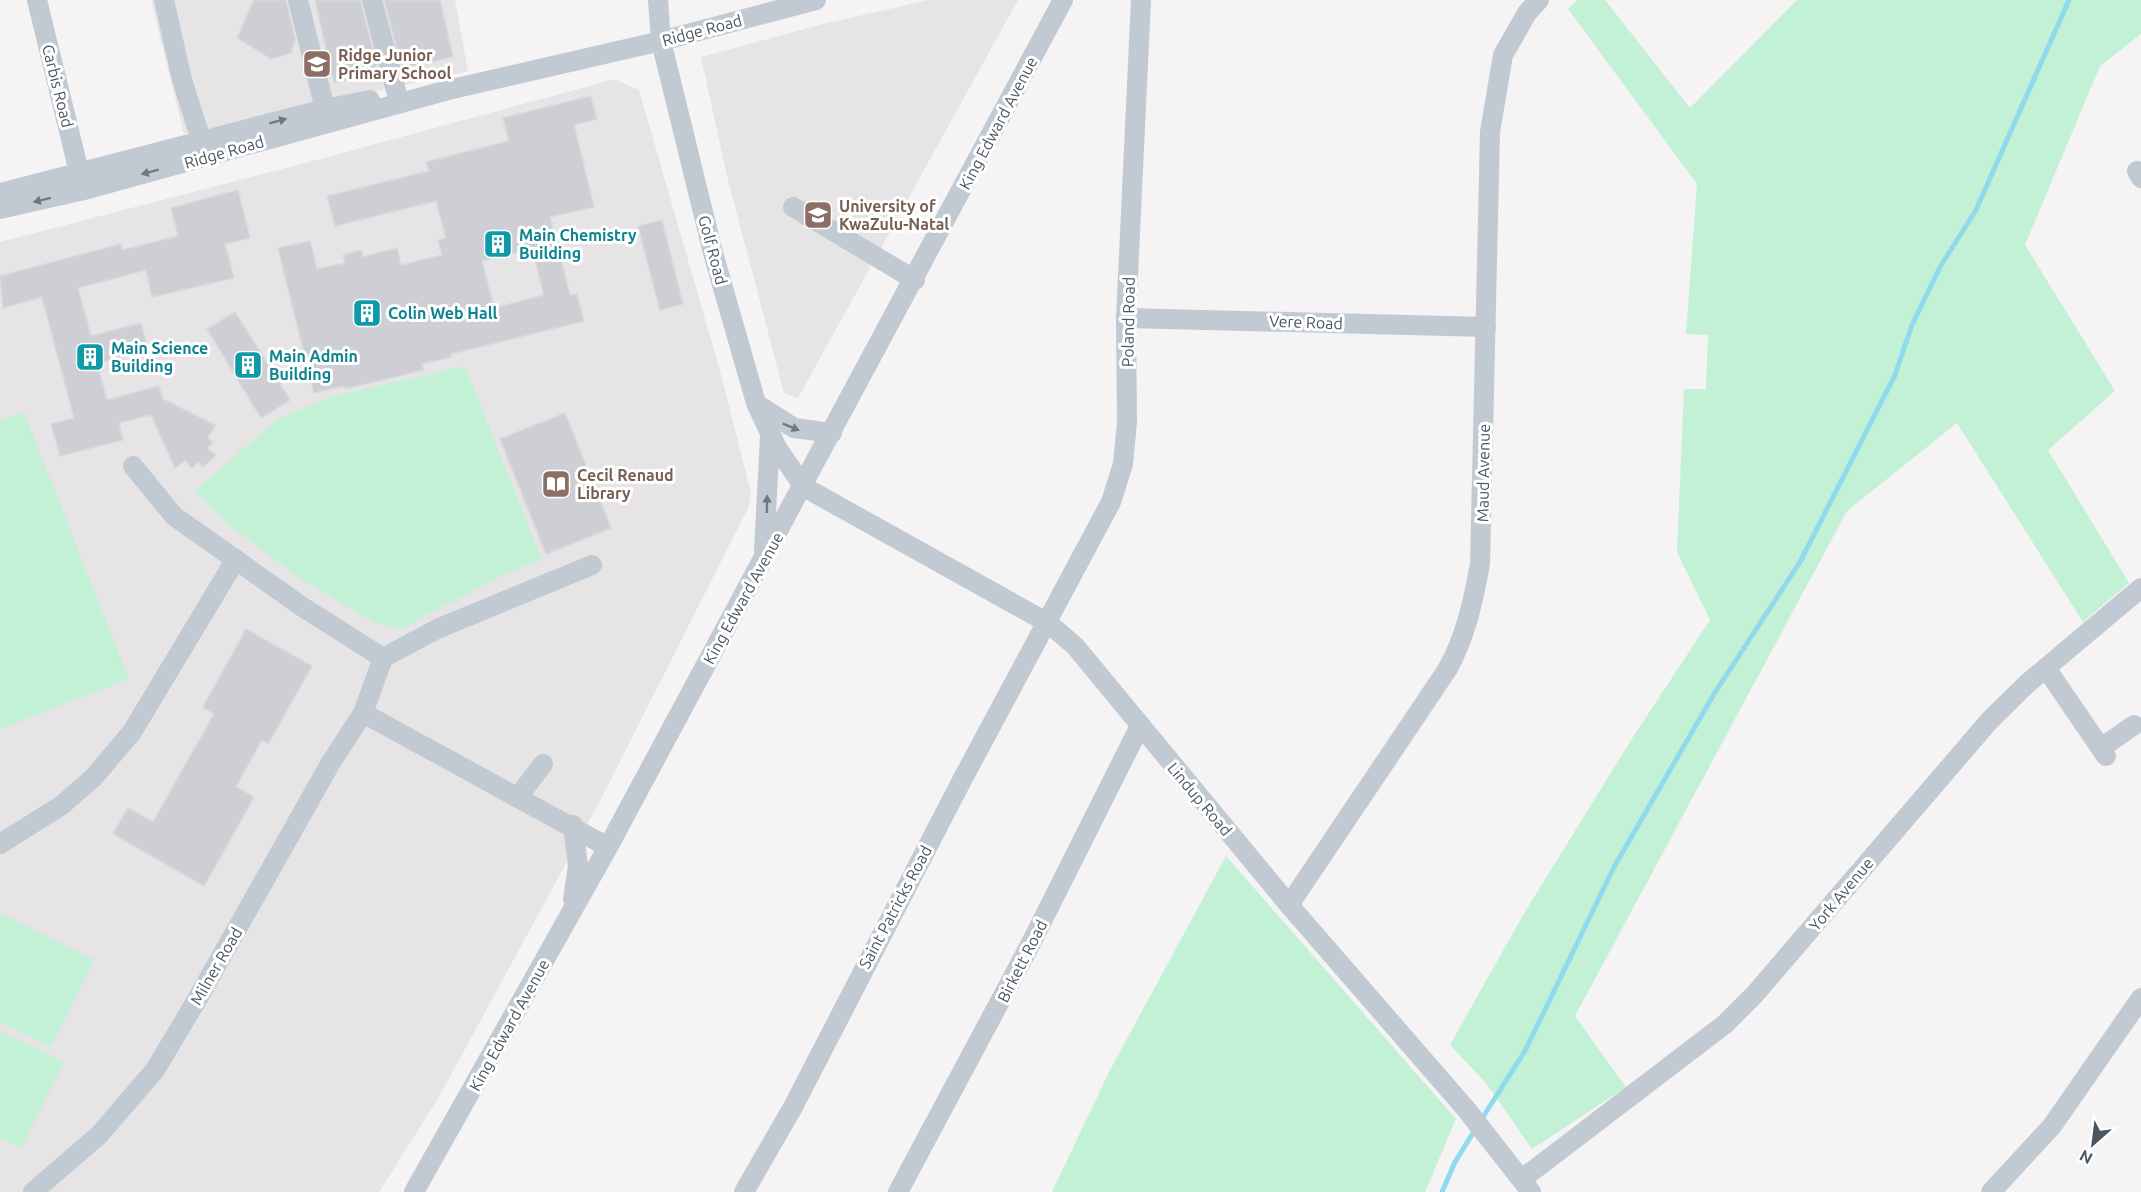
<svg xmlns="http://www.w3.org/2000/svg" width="2141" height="1192" viewBox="0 0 2141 1192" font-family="Ubuntu,sans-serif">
  <rect width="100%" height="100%" fill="#f5f3f3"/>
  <g fill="#e6e4e5">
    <polygon points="151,0 455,0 468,71 184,134"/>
    <polygon points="929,0 1018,0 798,398 784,393 727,176 701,57 823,24"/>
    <polygon points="615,79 639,90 722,378 751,493 748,508 602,797 439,1097 379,1192 0,1192 0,242 328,157"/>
  </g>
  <g fill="#c3f1d5">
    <polygon points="1577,0 1605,0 1690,108 1797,0 2141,0 2141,34 2100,66 2025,245 2115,391 2048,450 2129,583 2083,622 1957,423 1847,511 1575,1016 1626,1087 1532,1149 1486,1083 1450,1045 1523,915 1633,737 1710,620 1677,552 1684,389 1706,389 1708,335 1686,334 1697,184 1568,9"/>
    <polygon points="465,366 542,560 502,575 401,629 375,623 301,579 233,528 195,491 278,419 331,397"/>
    <polygon points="24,412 129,679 0,729 0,421"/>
    <polygon points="1226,856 1456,1119 1425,1192 1052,1192 1108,1074"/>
    <polygon points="0,913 94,960 51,1047 0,1022"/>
    <polygon points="0,1031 64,1062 21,1148 0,1138"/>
  </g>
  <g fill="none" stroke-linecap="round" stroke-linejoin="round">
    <g stroke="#90daee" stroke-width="5">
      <polyline points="1481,1120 1525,1051 1614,867 1714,694 1800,562 1895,375 1912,325 1940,267 1976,210 2069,0"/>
      <polyline points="1442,1192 1455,1162 1476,1128"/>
    </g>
  </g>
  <g fill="#cdcfd5" stroke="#d7d9de" stroke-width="1.5" fill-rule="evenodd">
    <polygon points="254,0 286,0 295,39 291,53 271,59 237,38"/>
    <polygon points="315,0 360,0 379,73 334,83"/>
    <polygon points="384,0 440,0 453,57 402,68"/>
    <path d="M591,96L597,119L574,125L594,207L550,217L570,295L577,294L584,321L451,354V357L422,364L424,370L345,389L344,386L314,393L278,248L310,241L317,269L345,263L343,255L361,250L363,257L397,248L401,265L442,255L438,240L446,238L436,201L335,226L327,196L429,171L426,162L509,141L503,118ZM532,248L544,295L494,308L482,261Z"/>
    <polygon points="238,190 250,238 225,244 234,278 152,297 146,270 78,288 91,336 141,323 148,350 97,364 107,400 159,386 163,399 215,425 208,438 213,442 207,448 216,455 203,467 198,462 192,468 185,460 175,468 151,415 119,423 123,440 60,456 51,424 74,418 42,297 3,308 0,276 121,244 122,250 178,236 171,208"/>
    <polygon points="662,220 683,304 660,310 638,226"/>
    <polygon points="235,312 290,400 261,418 207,329"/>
    <polygon points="565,413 611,528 546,554 500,439"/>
    <polygon points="246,629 312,666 268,744 262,740 236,787 254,797 204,886 113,834 128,808 153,822 214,714 203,707"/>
  </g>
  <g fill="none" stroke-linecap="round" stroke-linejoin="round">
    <g stroke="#c1cad2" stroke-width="20">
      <polyline points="37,0 82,184"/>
      <polyline points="164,0 182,80 205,152"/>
      <polyline points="298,0 325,109"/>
      <polyline points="372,0 397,95"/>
      <polyline points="658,0 661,41 713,253 756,403 777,448 804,487 1048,623 1075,646 1289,905 1466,1109 1531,1192"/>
      <polyline points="2137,171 2141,178"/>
      <polyline points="0,193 325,109 370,100"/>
      <polyline points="793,207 915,280"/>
      <polyline points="0,209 84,190 448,90 661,41 816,0"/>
      <polyline points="1126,318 1486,327"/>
      <polyline points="758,405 794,428 832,433"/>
      <polyline points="764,551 770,437"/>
      <polyline points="383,658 437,629 592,565"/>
      <polyline points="2046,668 2106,756"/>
      <polyline points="363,713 608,847"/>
      <polyline points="2101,748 2134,725"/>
      <polyline points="518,797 543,764"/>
      <polyline points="573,825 578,866 573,899"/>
      <polyline points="0,844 62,805 93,778 132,732 236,559"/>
      <path d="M1289,905L1447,670C1466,636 1473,602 1480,564L1490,132L1503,55L1527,13L1539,0"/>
      <polyline points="1522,1179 1725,1024 1755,994 1990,720 2029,682 2141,588"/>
      <polyline points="33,1192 99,1135 155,1070 195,1003 330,764 363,713 383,658 301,606 174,516 133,466"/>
      <polyline points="414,1192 608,847 1063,0"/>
      <polyline points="744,1192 793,1107 961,782 1111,502 1123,464 1127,422 1126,318 1141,0"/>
      <polyline points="898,1192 1029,947 1140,726"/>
      <polyline points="1991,1192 2052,1126 2141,998"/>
    </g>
  </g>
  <defs><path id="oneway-solid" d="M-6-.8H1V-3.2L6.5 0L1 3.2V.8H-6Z" transform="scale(1.5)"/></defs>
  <g fill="#6e7983">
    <use href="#oneway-solid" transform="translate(278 121) rotate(-15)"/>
    <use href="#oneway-solid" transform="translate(150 172) rotate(165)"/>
    <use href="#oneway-solid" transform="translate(42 200) rotate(166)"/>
    <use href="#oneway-solid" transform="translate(791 427) rotate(23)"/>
    <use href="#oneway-solid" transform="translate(767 504) rotate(-89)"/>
  </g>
  <defs>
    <g id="school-square" transform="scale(1.5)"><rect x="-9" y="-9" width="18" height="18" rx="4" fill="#8d6e63" stroke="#fff"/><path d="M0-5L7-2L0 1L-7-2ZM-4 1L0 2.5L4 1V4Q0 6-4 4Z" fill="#fff"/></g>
    <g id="university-square" transform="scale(1.5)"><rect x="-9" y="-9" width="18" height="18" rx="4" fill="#8d6e63" stroke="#fff"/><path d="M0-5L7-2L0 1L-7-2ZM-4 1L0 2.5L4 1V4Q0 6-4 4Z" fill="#fff"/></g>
    <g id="building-square" transform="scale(1.5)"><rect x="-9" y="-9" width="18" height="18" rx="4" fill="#0f9aa8" stroke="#fff"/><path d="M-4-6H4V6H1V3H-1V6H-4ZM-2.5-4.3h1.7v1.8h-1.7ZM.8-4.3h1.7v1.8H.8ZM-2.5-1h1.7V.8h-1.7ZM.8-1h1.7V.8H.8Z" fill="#fff"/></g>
    <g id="library-square" transform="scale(1.5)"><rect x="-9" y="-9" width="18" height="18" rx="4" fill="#8d6e63" stroke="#fff"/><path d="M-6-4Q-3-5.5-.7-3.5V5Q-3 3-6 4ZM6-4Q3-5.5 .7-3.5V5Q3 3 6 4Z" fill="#fff"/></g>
  </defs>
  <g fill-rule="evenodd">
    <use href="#school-square" x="317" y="64"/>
    <use href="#university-square" x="818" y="215"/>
    <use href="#building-square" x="498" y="244"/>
    <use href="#building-square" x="367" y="313"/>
    <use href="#building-square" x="90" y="357"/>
    <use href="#building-square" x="248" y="365"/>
    <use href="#library-square" x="556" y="484"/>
  </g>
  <g text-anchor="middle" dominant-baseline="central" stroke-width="6" stroke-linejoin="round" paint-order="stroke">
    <g font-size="16" fill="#4a5661" stroke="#fff">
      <text transform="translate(702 30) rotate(-15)">Ridge Road</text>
      <text transform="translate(58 86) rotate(76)">Carbis Road</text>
      <text transform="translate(998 123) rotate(-62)">King Edward Avenue</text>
      <text transform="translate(224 152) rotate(-16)">Ridge Road</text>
      <text transform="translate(713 250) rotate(75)">Golf Road</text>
      <text transform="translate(1128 322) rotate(-89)">Poland Road</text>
      <text transform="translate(1306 322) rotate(2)">Vere Road</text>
      <text transform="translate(1483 473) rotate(-89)">Maud Avenue</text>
      <text transform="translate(743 598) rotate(-61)">King Edward Avenue</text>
      <text transform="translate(1200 799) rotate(50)">Lindup Road</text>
      <text transform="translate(1841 894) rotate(-50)">York Avenue</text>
      <text transform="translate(895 907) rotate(-62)">Saint Patricks Road</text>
      <text transform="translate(1022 961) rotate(-63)">Birkett Road</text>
      <text transform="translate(216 966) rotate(-60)">Milner Road</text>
      <text transform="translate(509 1025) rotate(-61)">King Edward Avenue</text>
    </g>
    <g font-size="16" font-weight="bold" fill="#785e54" stroke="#fff" text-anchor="start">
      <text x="338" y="55">Ridge Junior<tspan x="338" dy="18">Primary School</tspan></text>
      <text x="839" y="206">University of<tspan x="839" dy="18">KwaZulu-Natal</tspan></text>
      <text x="577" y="475">Cecil Renaud<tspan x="577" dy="18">Library</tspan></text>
    </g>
    <g font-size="16" font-weight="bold" fill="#0d838f" stroke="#fff" text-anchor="start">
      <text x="519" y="235">Main Chemistry<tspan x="519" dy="18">Building</tspan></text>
      <text x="388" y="313">Colin Web Hall</text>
      <text x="111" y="348">Main Science<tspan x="111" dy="18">Building</tspan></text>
      <text x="269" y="356">Main Admin<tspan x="269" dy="18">Building</tspan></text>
    </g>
  </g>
  <g transform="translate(2093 1144) rotate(208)" stroke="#ffffff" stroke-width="4.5" paint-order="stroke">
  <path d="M0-4.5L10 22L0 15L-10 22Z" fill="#4a5661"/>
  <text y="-9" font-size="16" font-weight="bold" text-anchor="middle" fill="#4a5661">N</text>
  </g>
</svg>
